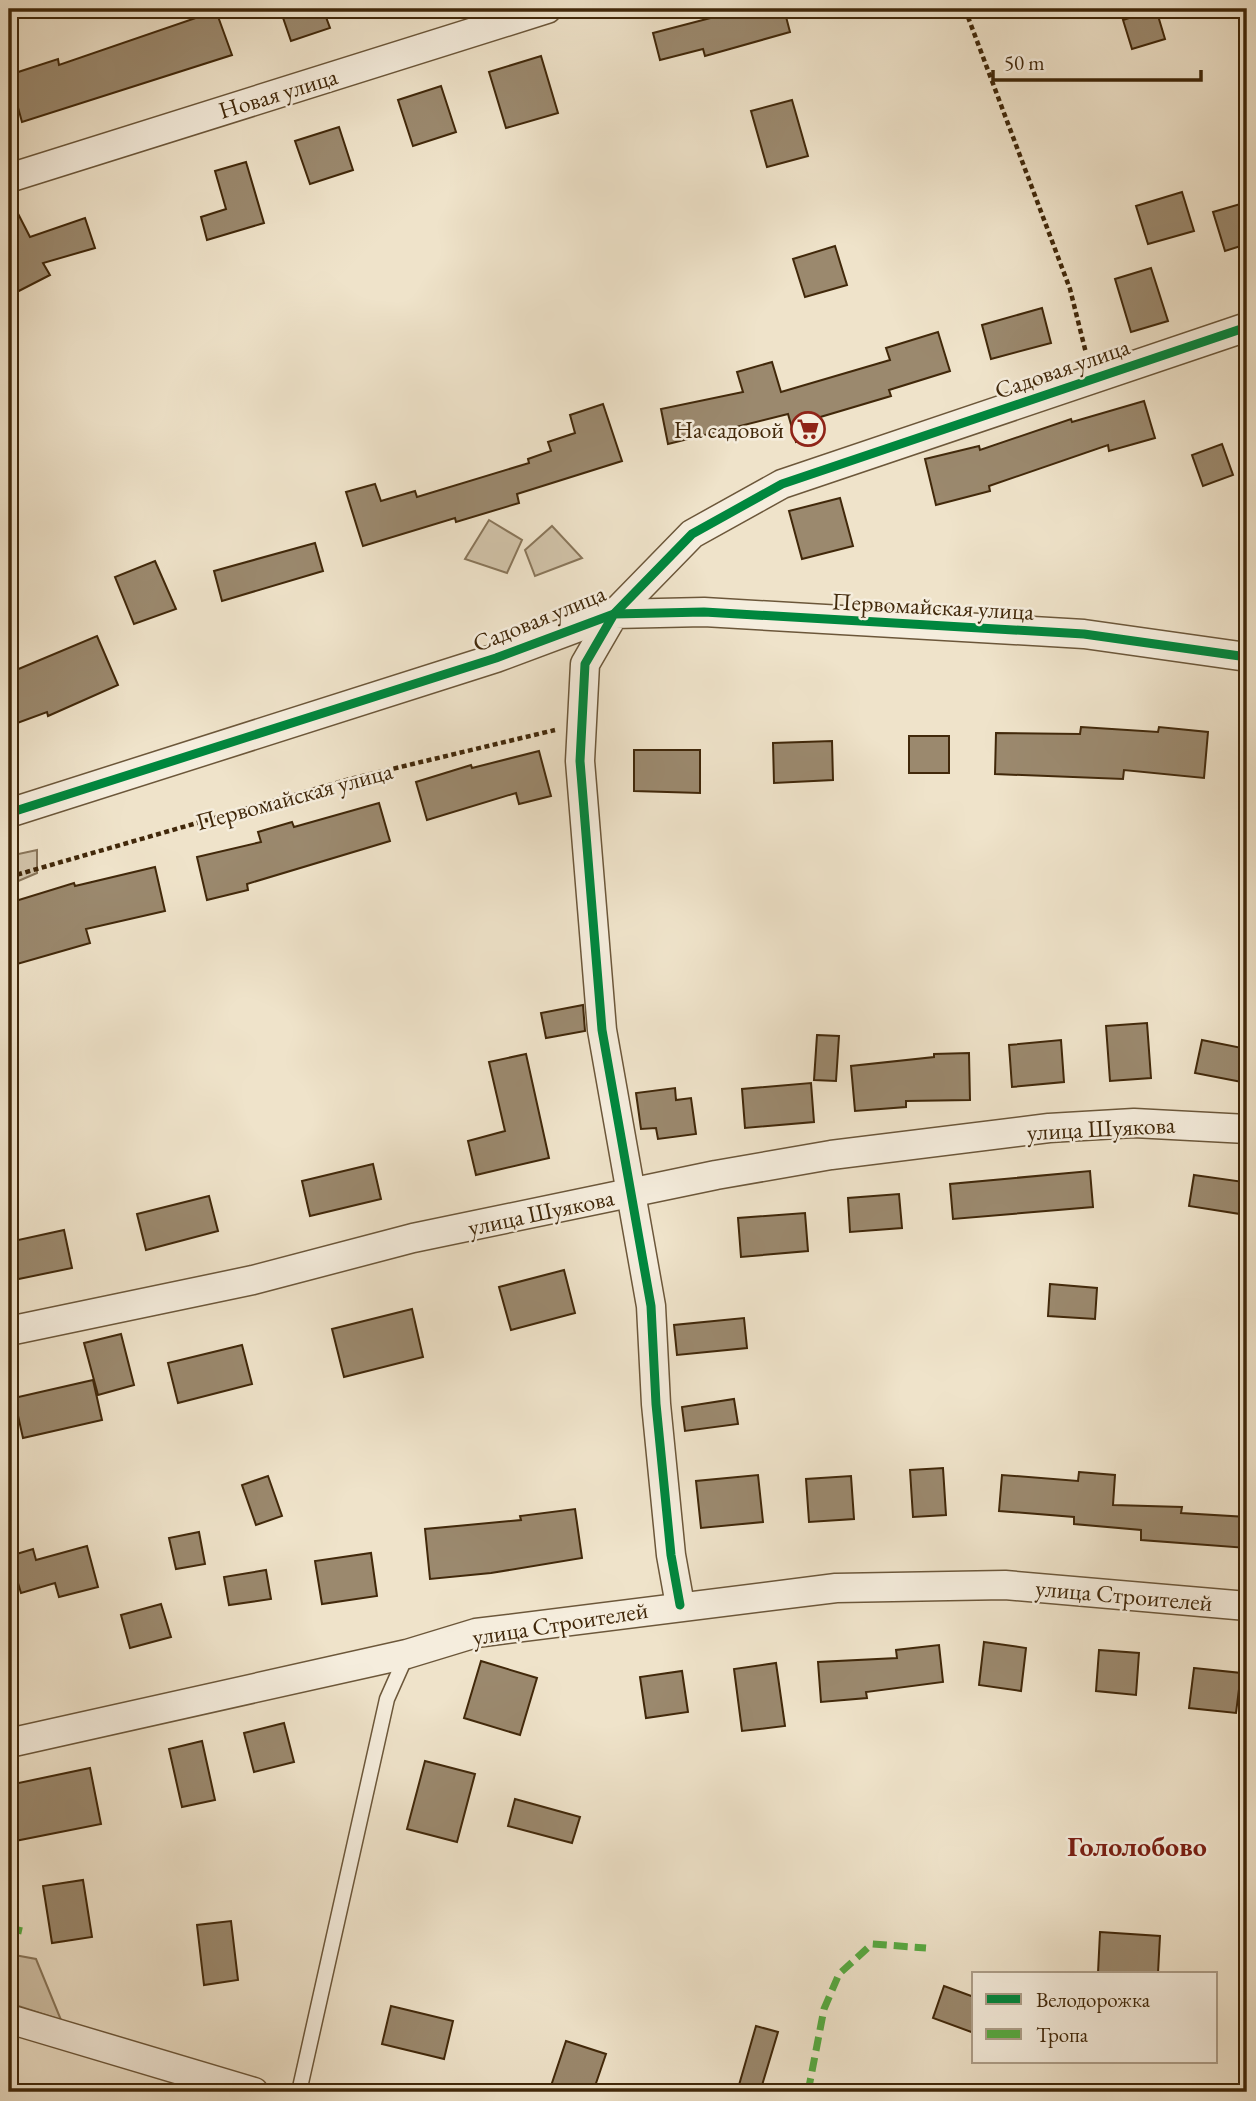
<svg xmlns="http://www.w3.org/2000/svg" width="1256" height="2101" viewBox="0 0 1256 2101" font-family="'EB Garamond',serif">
  <rect width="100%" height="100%" fill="#efe3ca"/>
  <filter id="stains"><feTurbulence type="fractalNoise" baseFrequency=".00286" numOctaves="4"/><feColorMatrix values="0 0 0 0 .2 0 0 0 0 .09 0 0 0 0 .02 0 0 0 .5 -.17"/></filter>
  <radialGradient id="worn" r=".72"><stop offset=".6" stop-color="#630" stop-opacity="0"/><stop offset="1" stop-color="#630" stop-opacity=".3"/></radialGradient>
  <g fill="#d1c3a9" stroke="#89765a" stroke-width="2">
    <polygon points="489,520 522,540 507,573 465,559"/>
    <polygon points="552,526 582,558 535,576 525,550"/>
    <polygon points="37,850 37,873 9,885 9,856"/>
    <polygon points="9,1954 36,1959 61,2020 9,2003"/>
  </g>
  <g fill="#9b896e" stroke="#41280a" stroke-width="2">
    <polygon points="280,9 323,9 330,28 291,41"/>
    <polygon points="745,9 784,9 790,32 705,56 703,49 660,60 653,33"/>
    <polygon points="1156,9 1165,39 1132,49 1123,20"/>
    <polygon points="216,11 232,55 22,122 9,75 58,59 59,65"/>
    <polygon points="541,56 558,113 506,128 489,72"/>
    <polygon points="441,86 456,132 413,146 398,100"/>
    <polygon points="792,100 808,156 767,167 751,111"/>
    <polygon points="339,127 353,170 310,184 295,141"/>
    <polygon points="246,162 264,223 207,240 201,217 226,209 215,171"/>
    <polygon points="1182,192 1194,231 1148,244 1136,206"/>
    <polygon points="9,196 30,237 85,218 95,248 43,263 50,275 9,296"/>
    <polygon points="1247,202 1247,244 1225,251 1213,212"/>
    <polygon points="835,246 847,285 805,297 793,259"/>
    <polygon points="1151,268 1168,321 1131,332 1115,279"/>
    <polygon points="1042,308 1051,343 991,359 982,325"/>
    <polygon points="938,332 950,371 889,390 891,396 817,418 822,435 796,442 788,414 668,444 661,409 743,392 737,372 772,362 781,392 890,360 886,348"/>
    <polygon points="1144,401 1155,438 1109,451 1108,445 989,486 990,491 936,505 925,459 979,446 980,450 1071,419 1072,422"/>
    <polygon points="603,404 622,461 517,494 519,503 456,522 455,518 363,546 346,492 375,484 381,501 415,491 417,497 529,463 528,459 551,451 548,442 575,433 570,415"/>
    <polygon points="1222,444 1233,475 1203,486 1192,455"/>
    <polygon points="840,498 853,546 802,559 789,511"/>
    <polygon points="315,543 323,571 222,601 214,571"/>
    <polygon points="155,561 176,609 134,624 115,577"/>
    <polygon points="97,636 118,685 48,716 47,712 9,726 9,673"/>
    <polygon points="1081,727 1158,732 1159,727 1208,732 1204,778 1124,770 1123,779 995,774 996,733 1080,734"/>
    <rect x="909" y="736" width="40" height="37"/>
    <polygon points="832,741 833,780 774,783 773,743"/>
    <polygon points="634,750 700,750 700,793 634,791"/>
    <polygon points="539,751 551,796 519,804 516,793 427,820 416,782 471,765 472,768"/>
    <polygon points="379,803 390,841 247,884 248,890 207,900 197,857 261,842 258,832 292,822 294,827"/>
    <polygon points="155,867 165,911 86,929 90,943 17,964 9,929 9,903 74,883 75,886"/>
    <polygon points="583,1005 585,1031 546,1038 541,1013"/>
    <polygon points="1147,1023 1151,1078 1110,1081 1106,1026"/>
    <polygon points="817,1035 839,1036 836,1081 814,1080"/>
    <polygon points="1061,1040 1064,1082 1012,1087 1009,1045"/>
    <polygon points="1202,1040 1247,1049 1247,1083 1195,1073"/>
    <polygon points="969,1053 970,1100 906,1101 906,1107 855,1111 851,1066 934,1057 934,1054"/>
    <polygon points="526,1054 549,1158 476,1175 468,1141 505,1131 489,1062"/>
    <polygon points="811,1083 814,1122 745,1128 742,1089"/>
    <polygon points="675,1088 676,1100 691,1098 696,1134 658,1139 656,1128 641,1129 636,1093"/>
    <polygon points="373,1164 381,1199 310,1216 302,1181"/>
    <polygon points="1090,1171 1093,1207 953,1219 950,1184"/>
    <polygon points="1194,1175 1244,1182 1240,1214 1189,1206"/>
    <polygon points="899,1194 902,1228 850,1232 848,1198"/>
    <polygon points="209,1196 218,1231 146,1250 137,1214"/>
    <polygon points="805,1213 808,1251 741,1257 738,1218"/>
    <polygon points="64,1230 72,1268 9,1281 9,1242"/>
    <polygon points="564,1270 575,1313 511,1330 499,1287"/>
    <polygon points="1050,1284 1097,1288 1095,1319 1048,1316"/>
    <polygon points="412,1309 423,1357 344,1377 332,1329"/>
    <polygon points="744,1318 747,1348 677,1355 674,1325"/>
    <polygon points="121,1334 134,1385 98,1395 84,1343"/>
    <polygon points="242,1345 252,1384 178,1403 168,1363"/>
    <polygon points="93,1380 102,1420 23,1438 14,1398"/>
    <polygon points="734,1399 738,1424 685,1431 682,1407"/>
    <polygon points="943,1468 946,1515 913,1517 910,1470"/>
    <polygon points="1079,1472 1115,1475 1113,1505 1182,1507 1181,1513 1247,1517 1247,1548 1141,1540 1141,1530 1074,1524 1074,1517 999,1511 1002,1475 1078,1481"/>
    <polygon points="758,1475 763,1522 701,1528 696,1481"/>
    <polygon points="268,1476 282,1516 256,1525 242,1485"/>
    <polygon points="851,1476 854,1519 809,1522 806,1479"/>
    <polygon points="575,1509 582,1558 491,1573 430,1579 425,1529 521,1520 520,1516"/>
    <polygon points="199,1532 205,1564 176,1569 169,1538"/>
    <polygon points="87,1546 98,1587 59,1597 55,1583 21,1593 10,1556 33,1549 36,1560"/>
    <polygon points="371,1553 377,1596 322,1604 315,1561"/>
    <polygon points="266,1570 271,1599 229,1605 224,1577"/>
    <polygon points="161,1604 171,1637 130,1648 121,1615"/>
    <polygon points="984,1642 1026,1648 1021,1691 979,1685"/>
    <polygon points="939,1645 943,1682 866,1692 867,1698 821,1702 818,1662 897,1658 896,1650"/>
    <polygon points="1099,1650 1139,1653 1136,1695 1096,1691"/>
    <polygon points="481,1661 537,1678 520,1735 464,1718"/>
    <polygon points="776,1663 785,1726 742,1731 734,1669"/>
    <polygon points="1194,1668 1241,1673 1236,1713 1189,1708"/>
    <polygon points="682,1671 688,1712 646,1718 640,1677"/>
    <polygon points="284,1723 294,1762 254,1772 244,1733"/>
    <polygon points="202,1741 215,1800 182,1807 169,1749"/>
    <polygon points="425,1761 475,1774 457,1842 407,1829"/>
    <polygon points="90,1768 101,1824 15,1841 9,1811 9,1785"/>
    <polygon points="515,1799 580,1817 572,1843 508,1826"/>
    <polygon points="83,1880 92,1937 52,1943 43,1886"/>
    <polygon points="231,1921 238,1980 204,1985 197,1925"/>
    <polygon points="1100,1932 1160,1936 1158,1973 1098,1973"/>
    <polygon points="944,1986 974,1997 974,2033 933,2018"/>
    <polygon points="391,2006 453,2021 444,2059 382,2044"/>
    <polygon points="756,2026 778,2032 760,2092 737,2092"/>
    <polygon points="566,2041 606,2054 593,2092 549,2092"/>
  </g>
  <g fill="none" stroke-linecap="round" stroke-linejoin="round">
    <g stroke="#6c573a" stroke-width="17">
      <polyline id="lane" points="299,2092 387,1699 407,1654"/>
    </g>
    <g stroke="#6c573a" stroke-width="31">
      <g id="street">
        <polyline points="9,178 547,9"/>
        <polyline points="9,813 496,658 614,614 692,534 782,484 1247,327"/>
        <polyline points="9,1331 253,1280 413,1238 716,1175 831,1155 1049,1128 1134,1123 1247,1129"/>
        <polyline points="680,1605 671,1555 656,1404 651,1306 602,1030 580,761 585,664 614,614 704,612 1084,634 1247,657"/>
        <polyline points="9,1743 407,1654 476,1633 836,1588 1005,1585 1247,1606"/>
        <polyline points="9,2019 254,2092"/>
      </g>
    </g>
    <g stroke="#41280a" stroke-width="4.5" stroke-dasharray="5 3.5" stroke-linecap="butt">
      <polyline points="965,9 1070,289 1086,353"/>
      <polyline points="9,877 350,779 555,730"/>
    </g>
    <use href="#lane" stroke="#f5eddd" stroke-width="14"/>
    <use href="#street" stroke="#f5eddd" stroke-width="28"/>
    <g stroke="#56aa41" stroke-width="7" stroke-dasharray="14 7" stroke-linecap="butt">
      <polyline points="9,1928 22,1931"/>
      <polyline points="808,2092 824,2009 839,1974 872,1944 926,1948"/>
    </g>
    <g stroke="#f5eddd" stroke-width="13">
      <g id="cycleway">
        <polyline points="9,813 496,658 614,614 692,534 782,484 1247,327"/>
        <polyline points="680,1605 671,1555 656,1404 651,1306 602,1030 580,761 585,664 614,614 704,612 1084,634 1247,657"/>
      </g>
    </g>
    <use href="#cycleway" stroke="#00873e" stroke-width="9"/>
  </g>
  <defs>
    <g id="supermarket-ring" transform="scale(1.75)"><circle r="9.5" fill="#f5eddd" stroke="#8f2418" stroke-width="1.5"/><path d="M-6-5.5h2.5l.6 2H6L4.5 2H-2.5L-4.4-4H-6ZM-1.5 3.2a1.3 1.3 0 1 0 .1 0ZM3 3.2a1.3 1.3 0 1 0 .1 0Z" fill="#8f2418"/></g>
  </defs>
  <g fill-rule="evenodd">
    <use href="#supermarket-ring" x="808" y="429"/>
  </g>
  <g text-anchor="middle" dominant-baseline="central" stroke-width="5" stroke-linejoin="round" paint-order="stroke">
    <g font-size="24" fill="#41280a" stroke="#f5eddd">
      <text transform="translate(278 93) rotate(-17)">Новая улица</text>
      <text transform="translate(1062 368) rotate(-19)">Садовая улица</text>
      <text transform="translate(933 606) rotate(3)">Первомайская улица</text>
      <text transform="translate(539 618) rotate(-22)">Садовая улица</text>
      <text transform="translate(294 796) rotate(-15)">Первомайская улица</text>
      <text transform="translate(1101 1128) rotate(-3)">улица Шуякова</text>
      <text transform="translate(541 1212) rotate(-12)">улица Шуякова</text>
      <text transform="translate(1124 1595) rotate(5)">улица Строителей</text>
      <text transform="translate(560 1623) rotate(-9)">улица Строителей</text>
    </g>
    <g font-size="24" fill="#41280a" stroke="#f5eddd" text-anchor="end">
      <text x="784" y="429">На садовой</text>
    </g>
    <g font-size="28" font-weight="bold" fill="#7a1f14" stroke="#f5eddd">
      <text x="1137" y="1846">Гололобово</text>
    </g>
  </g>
  <rect width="1256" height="2101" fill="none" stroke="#efe3ca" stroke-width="35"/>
  <rect x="10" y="10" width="1235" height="2080" fill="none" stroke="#41280a" stroke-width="3.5"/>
  <rect x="18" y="18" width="1221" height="2066" fill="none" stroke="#41280a" stroke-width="2"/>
  <rect x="972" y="1972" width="245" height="91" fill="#f5eddd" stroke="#ad9e89" stroke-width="2"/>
  <rect x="986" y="1994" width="35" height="10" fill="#00873e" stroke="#ad9e89" stroke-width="2"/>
  <text x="1036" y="2007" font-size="21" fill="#41280a">Велодорожка</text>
  <rect x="986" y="2029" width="35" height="10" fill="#56aa41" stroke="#ad9e89" stroke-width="2"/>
  <text x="1036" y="2042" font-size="21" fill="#41280a">Тропа</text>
  <path d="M993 70v10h208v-10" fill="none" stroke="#41280a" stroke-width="3.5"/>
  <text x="1004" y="70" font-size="21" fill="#41280a" stroke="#f5eddd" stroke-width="5" paint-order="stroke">50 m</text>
  <rect width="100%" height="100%" filter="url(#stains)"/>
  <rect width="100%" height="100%" fill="url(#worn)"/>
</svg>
